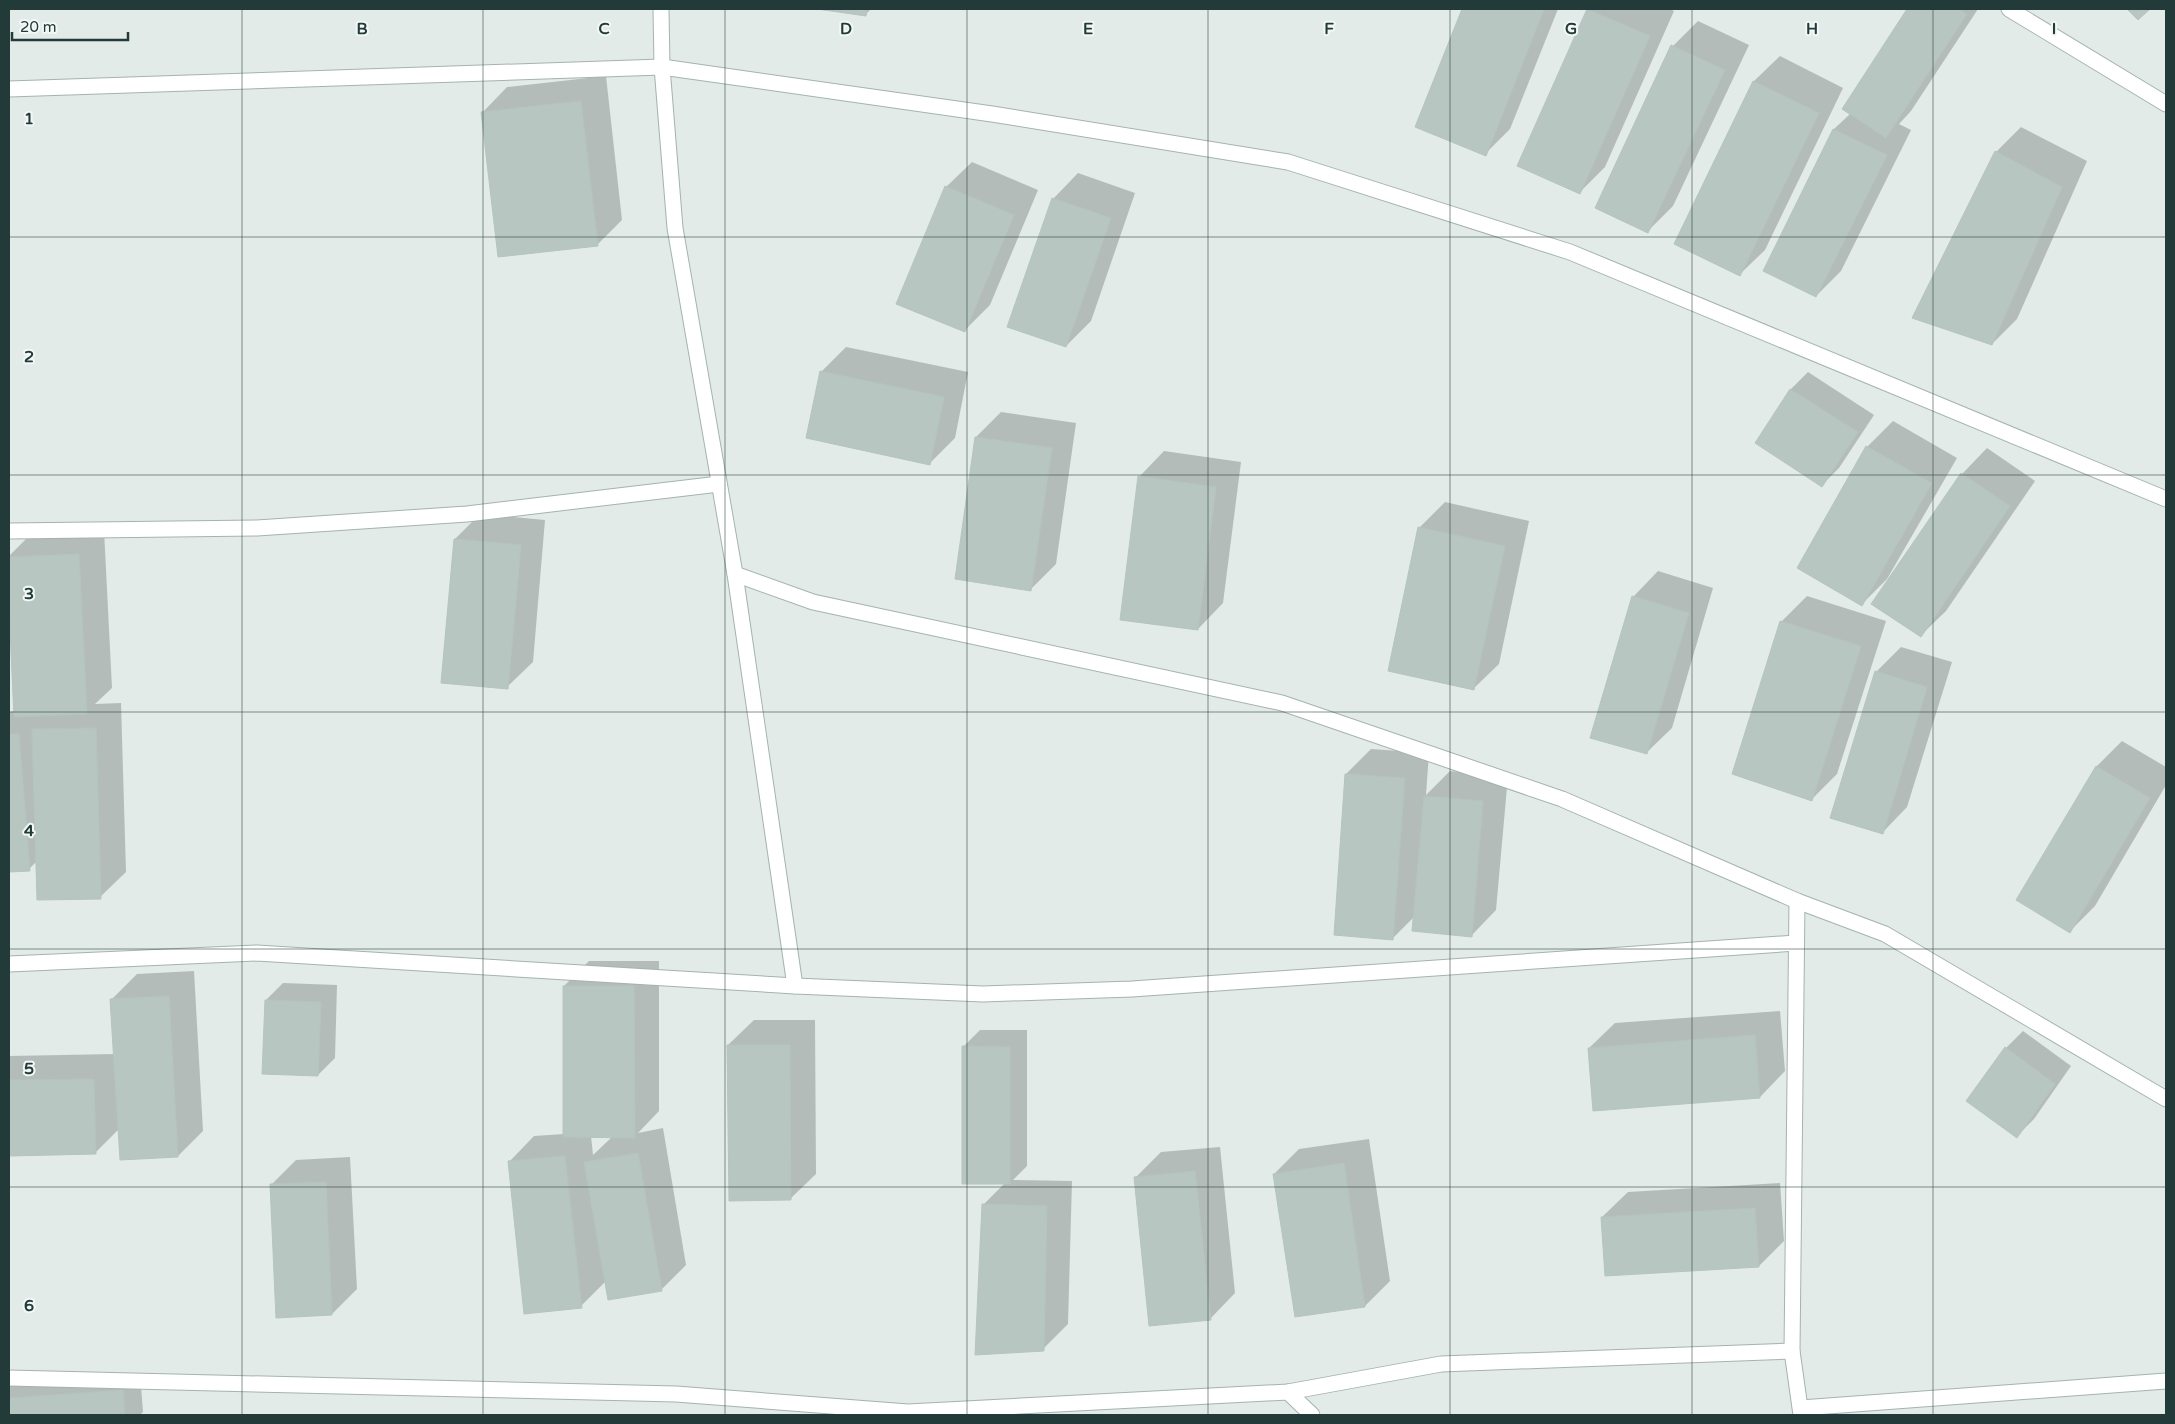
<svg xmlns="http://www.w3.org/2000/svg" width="2175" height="1424" viewBox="0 0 2175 1424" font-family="'Varela Round',sans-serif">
  <rect width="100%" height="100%" fill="#e2ebe8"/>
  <g fill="#0003" fill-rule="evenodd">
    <polygon points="825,9 871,9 865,15"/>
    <polygon points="1463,9 1558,9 1510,129 1485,154 1417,127"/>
    <polygon points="1588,9 1669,9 1674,11 1605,167 1580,192 1519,165"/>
    <polygon points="1909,9 1978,9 1911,111 1899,124 1911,130 1841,271 1816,296 1765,271 1834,129 1851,113 1844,109"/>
    <polygon points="1698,21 1749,45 1673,206 1648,231 1673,46"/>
    <polygon points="1780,56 1843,88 1765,250 1739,275 1676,244 1754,81"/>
    <polygon points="606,76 622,220 597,245 482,113 507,87"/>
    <polygon points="2021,127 2087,161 2017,319 1992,344 1996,152"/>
    <polygon points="972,162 1038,190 990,305 964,331 946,187"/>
    <polygon points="1078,173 1135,193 1091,321 1066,346 1053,199"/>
    <polygon points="846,347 968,372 955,438 929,464 821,372"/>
    <polygon points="1808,372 1874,415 1839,468 1822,485 1757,443 1791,389"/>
    <polygon points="1001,412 1076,423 1056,564 1031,589 976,437"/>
    <polygon points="1893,421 1957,458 1887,579 1862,604 1798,567 1867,447"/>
    <polygon points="1987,448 2035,481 1946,611 1920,636 1873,603 1962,474"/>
    <polygon points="1164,451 1241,462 1223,603 1198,629 1139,477"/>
    <polygon points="1445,502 1529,521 1499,664 1473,689 1419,528"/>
    <polygon points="480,514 545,520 533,662 507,687 455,539"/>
    <polygon points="104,530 112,688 95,704 121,703 126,872 100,897 37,861 29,869 9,871 9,712 15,711 9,556 33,532"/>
    <polygon points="1658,571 1713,588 1672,728 1646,753 1633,597"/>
    <polygon points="1807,596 1886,621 1837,774 1812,799 1734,774 1782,621"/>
    <polygon points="1901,647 1952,662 1907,807 1882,833 1876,672"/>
    <polygon points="2122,741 2166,767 2166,785 2095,906 2070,931 2017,900 2097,766"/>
    <polygon points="1371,749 1429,753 1426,795 1450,771 1508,776 1496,910 1471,936 1414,917 1393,938 1335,934 1346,774"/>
    <path d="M589,961H659V1111L638,1133L663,1128L686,1265L661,1290L606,1281L581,1306L509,1162L534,1136L564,1134V986ZM591,1136L612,1137L593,1155Z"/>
    <polygon points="194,971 203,1131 178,1156 119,1129 95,1153 9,1155 9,1056 115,1054 112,999 137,974"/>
    <polygon points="283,983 337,985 335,1058 318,1075 266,1000"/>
    <polygon points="1780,1011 1785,1071 1760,1097 1589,1048 1615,1023"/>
    <polygon points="754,1020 815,1020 816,1174 790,1199 728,1045"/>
    <polygon points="980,1030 1027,1030 1027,1166 1013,1180 1072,1181 1068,1324 1043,1349 983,1205 1005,1183 963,1047"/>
    <polygon points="2023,1031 2071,1066 2034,1119 2017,1136 2006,1048"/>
    <polygon points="1369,1139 1390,1281 1365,1306 1296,1316 1274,1174 1299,1149"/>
    <polygon points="1220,1147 1235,1293 1210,1319 1136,1177 1161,1152"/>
    <polygon points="350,1157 357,1289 332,1314 271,1185 296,1160"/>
    <polygon points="1780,1183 1784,1241 1759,1266 1602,1217 1628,1192"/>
    <polygon points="140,1373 143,1412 140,1415 9,1415 9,1383"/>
  </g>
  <g fill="#b8c6c2" stroke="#b5c4c0">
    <polygon points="817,9 867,9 866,16"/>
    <polygon points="1462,9 1544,9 1486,156 1415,127"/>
    <polygon points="1587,9 1650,36 1580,194 1517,166"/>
    <polygon points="1907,9 1959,9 1967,14 1886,138 1842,109"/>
    <polygon points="2127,9 2150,9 2138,20"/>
    <polygon points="1671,45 1725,70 1648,233 1595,208"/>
    <polygon points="1753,81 1819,113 1740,276 1674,244"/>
    <polygon points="581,101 598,246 498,257 481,112"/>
    <polygon points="1833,129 1887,155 1816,297 1763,271"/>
    <polygon points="1995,151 2062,187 1992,345 1912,318"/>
    <polygon points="945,186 1014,215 965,332 896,304"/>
    <polygon points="1052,198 1111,218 1066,347 1007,327"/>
    <polygon points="820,371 944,397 930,465 806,438"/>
    <polygon points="1790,389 1858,432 1822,487 1755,443"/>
    <polygon points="975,437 1052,448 1031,591 955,579"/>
    <polygon points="1866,446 1932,483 1862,606 1797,568"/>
    <polygon points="1961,473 2010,506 1921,637 1871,604"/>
    <polygon points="1138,476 1216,487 1198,630 1120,620"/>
    <polygon points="1418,527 1505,546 1474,690 1388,671"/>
    <polygon points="454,539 521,545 508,689 441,683"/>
    <polygon points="79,554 87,714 14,717 9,609 9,557"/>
    <polygon points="1632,596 1689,613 1647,754 1590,738"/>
    <polygon points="1780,621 1861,646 1812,801 1732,774"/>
    <polygon points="1875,671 1927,687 1883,834 1830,818"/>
    <polygon points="96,728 101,899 37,900 32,729"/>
    <polygon points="9,734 19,734 30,871 9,872"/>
    <polygon points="2096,766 2150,798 2070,933 2016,900"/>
    <polygon points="1345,774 1405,778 1393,940 1334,935"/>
    <polygon points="1424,796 1483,801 1472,937 1412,931"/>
    <polygon points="563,986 634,986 635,1138 563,1137"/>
    <polygon points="169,996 178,1157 120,1160 110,999"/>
    <polygon points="265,1000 321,1002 318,1076 262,1074"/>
    <polygon points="1755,1035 1760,1098 1593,1111 1588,1048"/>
    <polygon points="727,1045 790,1045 791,1200 729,1201"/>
    <polygon points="962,1046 1010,1047 1010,1184 962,1184"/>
    <polygon points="2005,1047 2055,1084 2017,1138 1966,1101"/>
    <polygon points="94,1079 96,1154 9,1156 9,1080"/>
    <polygon points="638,1153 662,1291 608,1300 584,1162"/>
    <polygon points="565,1156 582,1308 524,1314 508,1161"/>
    <polygon points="1344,1163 1365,1307 1295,1317 1273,1174"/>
    <polygon points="1195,1171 1211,1320 1149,1326 1134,1177"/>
    <polygon points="326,1182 332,1315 276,1318 270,1184"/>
    <polygon points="982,1204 1047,1206 1044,1351 975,1355"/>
    <polygon points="1755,1208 1759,1267 1605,1276 1601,1217"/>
    <polygon points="123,1390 125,1415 9,1415 9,1398"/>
  </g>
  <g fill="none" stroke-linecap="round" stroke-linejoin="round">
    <g stroke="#a5b3b0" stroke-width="17">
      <g id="minor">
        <polyline points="2009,9 2166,104"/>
        <polyline points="9,89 662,67 992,114 1288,162 1570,252 2166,499"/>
        <polyline points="9,531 257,528 467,514 719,484"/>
        <polyline points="735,574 813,602 1282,703 1562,799 1797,901 1885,934 2166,1099"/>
        <polyline points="1797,901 1792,1351 1801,1415"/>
        <polyline points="9,964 257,953 795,986 735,574 675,228 662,67 661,9"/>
        <polyline points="795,986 983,994 1132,989 1796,943"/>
        <polyline points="9,1378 676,1394 908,1412 1288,1392 1441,1364 1792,1351"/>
        <polyline points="1288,1392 1312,1415"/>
        <polyline points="1801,1408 2166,1381"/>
      </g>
    </g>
    <use href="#minor" stroke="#fff" stroke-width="15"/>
  </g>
  <path fill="none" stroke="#233b38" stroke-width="1" stroke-opacity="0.55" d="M242,9V1415M483,9V1415M725,9V1415M967,9V1415M1208,9V1415M1450,9V1415M1692,9V1415M1933,9V1415M9,237H2166M9,475H2166M9,712H2166M9,949H2166M9,1187H2166"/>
  <g font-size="16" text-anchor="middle" font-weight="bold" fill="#233b38" stroke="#f2f8f6" stroke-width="4" stroke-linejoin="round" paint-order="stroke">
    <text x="362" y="34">B</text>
    <text x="604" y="34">C</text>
    <text x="846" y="34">D</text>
    <text x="1088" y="34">E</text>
    <text x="1329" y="34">F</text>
    <text x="1571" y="34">G</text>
    <text x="1812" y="34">H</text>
    <text x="2054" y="34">I</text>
    <text x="29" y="124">1</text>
    <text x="29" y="362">2</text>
    <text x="29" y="599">3</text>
    <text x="29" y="836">4</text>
    <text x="29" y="1074">5</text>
    <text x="29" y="1311">6</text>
  </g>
  <rect width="2175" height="1424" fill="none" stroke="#233b38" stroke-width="20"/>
  <path d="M12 32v8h116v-8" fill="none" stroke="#233b38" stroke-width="2.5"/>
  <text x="20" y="32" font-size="15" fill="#233b38" stroke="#f2f8f6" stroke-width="4" paint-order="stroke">20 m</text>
</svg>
